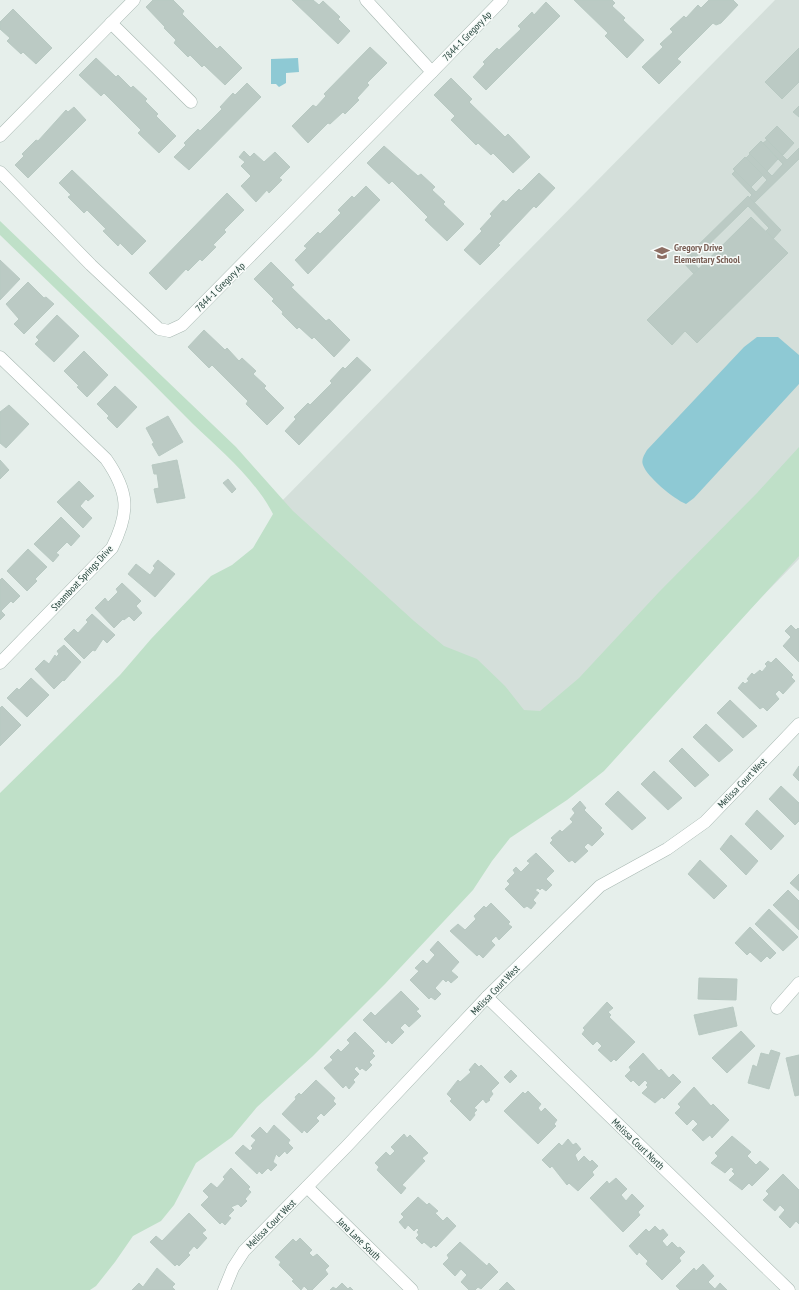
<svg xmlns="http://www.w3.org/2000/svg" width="799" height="1290" viewBox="0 0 799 1290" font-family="'PT Sans Narrow',sans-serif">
  <rect width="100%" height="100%" fill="#e6efeb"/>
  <polygon fill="#d4dfda" points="775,0 799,0 799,559 573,790 277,506"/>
  <path fill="#bfe0c8" d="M0,221L236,447L293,511L414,621L444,646L477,659L505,686L524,710L540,711L579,678L659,592L757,493L799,447V556L604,771L567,800L510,838L492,861L473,890L385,984L313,1056L257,1107L232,1137L196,1163L174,1205L161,1221L133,1236L115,1262L96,1286L90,1290H0V793L120,675L151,639L211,576L232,565L253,548L273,514C255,479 221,451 193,424C130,360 65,298 0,235Z"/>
  <g fill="#8ec9d4">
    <polygon points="298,58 299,72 286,73 286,83 279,87 276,84 271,84 271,59"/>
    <path d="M757,337H778L799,355V384L694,498L686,504C674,499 647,477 643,465C641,460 644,455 647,450L744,347Z"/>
  </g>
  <g fill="#bbcac4" stroke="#b8c9c2">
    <polygon points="153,0 173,0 184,11 182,14 217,49 220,46 242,68 225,85 204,65 202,67 190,55 188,57 174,43 176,40 164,28 165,27 146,7"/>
    <polygon points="292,0 313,0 319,5 323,1 340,17 338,19 350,31 338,44"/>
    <polygon points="574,0 612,0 615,3 612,6 625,18 623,20 644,40 627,58 605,36 608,33"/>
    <polygon points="709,0 733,0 738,5 721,23 716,25 713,23 677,59 681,62 659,84 642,67 663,47 660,44 673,32 670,29 684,16 686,18 698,5 701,8"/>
    <polygon points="546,2 560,16 486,90 473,77 485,64 483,62 497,48 499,50 521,29 518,26 532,12 534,15"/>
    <polygon points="13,9 52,48 36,64 23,52 21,54 7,41 10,38 0,29 0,22"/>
    <polygon points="370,47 387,63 367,83 369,85 357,98 359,100 345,114 343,112 330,124 328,123 308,143 292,126 313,105 316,107 326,96 324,94"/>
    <polygon points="799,48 799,82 782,99 765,82"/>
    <polygon points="96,58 116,77 118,75 131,88 133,86 147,99 145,101 158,114 156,116 176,136 159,153 138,133 141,130 104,93 101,96 79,75"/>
    <polygon points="451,78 472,99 469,102 505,137 508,134 530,157 513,173 493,153 491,155 478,143 476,145 451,120 455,116 434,95"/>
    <polygon points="247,83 261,97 189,170 174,157 186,145 184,143 198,129 200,131 222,109 220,107 233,93 235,95"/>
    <polygon points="799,106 799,117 793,112"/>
    <polygon points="74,107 86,120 28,178 15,165 24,156 22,154 36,140 38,141 66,110 68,112"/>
    <polygon points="777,126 794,143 783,155 765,138"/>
    <polygon points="767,140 787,160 799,148 799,159 754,203 749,198 752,195 732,174 735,171 756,192 767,180 746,158 750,154 772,176 783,164 763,143"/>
    <polygon points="761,141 778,159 767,171 749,153"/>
    <polygon points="384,146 418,176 421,174 435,187 432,190 445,202 443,204 464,224 447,241 425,220 428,217 392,181 389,184 367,163"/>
    <polygon points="244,151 250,157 254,153 264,162 275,152 290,167 279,178 282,180 269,193 267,190 256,202 241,186 251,176 241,166 245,162 239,157"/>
    <polygon points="745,157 763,175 751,187 733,169"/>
    <polygon points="72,170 146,241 132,255 120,243 118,246 103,231 106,229 87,210 84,213 68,197 71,195 59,183"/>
    <polygon points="539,173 555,188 536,208 534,206 498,244 500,245 480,265 464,250 482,231 480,229 492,216 490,214 503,200 506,202 519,189 521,191"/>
    <polygon points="366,186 380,200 308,274 295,260 307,248 304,246 318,232 320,234 341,213 338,210 352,196 354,198"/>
    <polygon points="227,193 244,210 224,230 226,232 213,245 216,247 202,261 200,259 188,271 186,269 166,290 149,273"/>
    <polygon points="748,196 781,230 773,239 766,231 769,228 748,206 692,261 699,269 694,274 682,261"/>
    <polygon points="751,217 788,253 697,343 685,331 672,345 647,320"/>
    <polygon points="0,260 20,279 0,300"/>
    <polygon points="271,262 294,285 291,287 326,321 329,319 350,340 334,357 314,337 312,339 299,327 297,329 282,314 283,312 272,301 274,299 254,279"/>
    <polygon points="28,282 44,298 46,297 54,304 24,334 14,324 19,319 6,304"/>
    <polygon points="57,315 79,336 54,362 35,344 39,340 36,337"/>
    <polygon points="204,330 225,350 227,348 239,361 242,358 256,371 253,374 266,386 264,388 284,408 267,425 246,404 248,401 212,365 209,368 188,347"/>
    <polygon points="84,351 108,375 87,397 77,387 79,386 64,371"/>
    <polygon points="357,357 371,370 299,445 285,431 296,419 294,417 308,403 310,405 332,383 330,381 343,367 345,369"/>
    <polygon points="115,386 137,407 117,428 107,418 109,416 97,404"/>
    <polygon points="9,405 29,424 6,448 0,443 0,412"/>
    <polygon points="168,416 183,442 159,456 152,444 154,443 146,428"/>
    <polygon points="0,460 9,470 0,479"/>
    <polygon points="177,460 185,498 157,503 154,489 159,488 157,474 154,474 152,465"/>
    <polygon points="228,479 236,489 232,493 223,483"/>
    <polygon points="79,481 94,496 88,501 86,499 80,506 92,518 83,528 57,502"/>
    <polygon points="61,517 80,536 71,546 67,542 56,553 59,555 53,562 34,544"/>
    <polygon points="28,549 47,567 35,579 37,581 27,591 7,571"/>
    <polygon points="158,560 175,574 155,597 128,574 136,564 150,575 155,568 153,566"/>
    <polygon points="2,578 20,596 13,603 11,601 1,611 5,615 0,620 0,580"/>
    <polygon points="122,583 141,601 136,606 142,613 134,621 129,616 124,620 123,619 114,628 95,608 105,598 108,602 118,592 116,589"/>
    <polygon points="92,614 115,635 107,643 103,639 95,651 93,650 84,659 64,639 74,629 78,633 88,622 86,620"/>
    <polygon points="791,625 796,630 798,628 799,629 799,662 783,646 791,637 785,631"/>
    <polygon points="64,645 81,662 64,681 63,680 54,689 35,669 44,660 49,664 55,655 56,657 59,654 57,651"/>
    <polygon points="776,658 793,675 791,677 795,681 783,694 779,690 775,694 779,699 767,711 763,707 760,709 738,688 743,682 745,684 749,681 747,679 752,673 754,675 760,670 762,672 767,666 765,664 768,661 771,663"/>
    <polygon points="31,678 49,695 27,717 7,698 17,688 19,690"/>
    <polygon points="730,700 757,726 743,738 717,713"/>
    <polygon points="2,706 21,725 0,746 0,708"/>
    <polygon points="706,724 733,750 719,762 693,737"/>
    <polygon points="682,748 709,775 695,787 669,761"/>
    <polygon points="799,766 799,781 793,775"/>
    <polygon points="654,771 682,798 668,810 641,784"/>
    <polygon points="781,786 799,803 799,821 795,825 769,799"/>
    <polygon points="618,791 646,818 632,830 605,804"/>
    <polygon points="580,801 586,808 584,810 602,828 600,830 604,834 592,846 588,843 584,847 588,851 575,863 572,860 569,862 550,843 553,840 551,838 560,830 562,832 573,822 570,819 575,813 572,809"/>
    <polygon points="757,810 784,836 771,850 745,824"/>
    <polygon points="731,835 758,861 746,875 720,849"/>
    <polygon points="536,853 554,871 546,879 552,885 546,891 542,888 540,890 538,888 535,890 539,893 533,900 536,903 531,909 527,906 524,908 505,889 510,884 507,881 515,873 513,870 516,867 521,872 530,863 527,861"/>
    <polygon points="700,860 727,886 714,899 688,874"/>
    <polygon points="799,874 799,891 790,883"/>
    <polygon points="788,890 799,901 799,930 773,905"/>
    <polygon points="491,903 510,922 508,924 512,927 499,940 496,936 491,941 495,945 483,958 479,954 477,956 450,931 458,924 465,930 476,919 474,916 484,906 486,908"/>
    <polygon points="769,909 798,937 783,951 755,924"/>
    <polygon points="750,927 776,953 770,959 767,956 761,962 750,952 747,955 735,943"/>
    <polygon points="438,941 459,962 451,971 458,977 451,983 448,980 446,982 443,979 435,988 441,994 435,1000 431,997 429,999 410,980 419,971 415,968 423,960 427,964 435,955 430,950"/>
    <polygon points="699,978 737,979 736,1000 698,999"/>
    <polygon points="401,991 419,1009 416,1011 421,1016 409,1027 405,1023 400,1028 404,1032 392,1044 388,1040 386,1043 363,1020 371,1012 375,1016"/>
    <polygon points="607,1002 613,1008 608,1012 611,1015 609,1017 635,1042 616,1061 614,1059 611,1062 598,1050 602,1046 597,1041 593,1045 582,1034 585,1030 583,1028"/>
    <polygon points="733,1007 737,1026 699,1035 694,1015"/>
    <polygon points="741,1031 755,1046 727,1073 712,1058"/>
    <polygon points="355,1032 374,1051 372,1053 375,1056 369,1062 372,1065 366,1071 362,1068 360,1070 357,1066 354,1069 359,1074 353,1080 355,1082 349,1089 346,1085 343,1088 324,1068 333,1060 330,1057 338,1049 341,1052 350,1043 347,1040"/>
    <polygon points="771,1050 780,1053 769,1089 748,1083 753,1065 757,1067 761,1053 769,1055"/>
    <polygon points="643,1053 659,1071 661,1069 669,1078 673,1074 681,1082 664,1099 662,1097 655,1103 642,1093 648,1087 646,1085 648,1083 645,1080 639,1086 633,1080 631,1082 625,1076 631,1070 629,1067"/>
    <polygon points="799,1055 799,1095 795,1096 786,1058"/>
    <polygon points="475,1063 479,1067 481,1065 499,1083 491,1091 493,1094 489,1099 490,1100 486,1103 483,1099 474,1108 477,1110 474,1113 475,1115 470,1121 450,1101 452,1099 447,1094 458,1080 460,1082 471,1072 469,1070"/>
    <polygon points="511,1070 517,1076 510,1083 504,1077"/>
    <polygon points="316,1080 335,1098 333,1101 336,1104 324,1116 321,1113 316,1118 319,1121 307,1133 304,1130 302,1133 282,1114 296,1099 295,1097 299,1093 301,1095"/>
    <polygon points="694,1087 711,1106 713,1104 729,1120 712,1138 710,1135 703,1141 692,1130 698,1124 693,1119 687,1125 675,1113 681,1107 678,1104"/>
    <polygon points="528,1091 541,1104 538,1108 541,1112 545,1108 557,1120 554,1124 556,1126 538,1144 504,1111 523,1092 525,1094"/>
    <polygon points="274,1125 290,1140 288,1143 293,1148 287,1154 285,1151 279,1157 276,1154 273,1162 277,1165 271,1171 268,1168 262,1174 259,1171 257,1174 235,1153 243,1145 250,1151 253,1148 251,1146 256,1140 251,1136 260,1127 267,1134"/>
    <polygon points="404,1134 407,1138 410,1135 428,1153 422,1158 425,1161 402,1185 406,1188 401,1194 377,1170 379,1167 375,1163 386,1152 390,1156 395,1151 391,1147"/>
    <polygon points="732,1136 751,1152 747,1156 756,1165 760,1161 769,1169 752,1186 749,1183 742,1190 729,1180 735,1174 732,1171 734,1169 731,1167 725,1173 711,1163 718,1156 715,1153"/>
    <polygon points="568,1139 573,1145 576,1143 581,1149 575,1155 578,1162 584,1156 590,1162 592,1160 598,1166 592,1172 594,1175 578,1191 569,1183 567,1185 552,1166 550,1168 542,1160 559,1143 562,1146"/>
    <polygon points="231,1168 250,1187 248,1189 251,1192 245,1199 247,1201 241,1207 238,1204 231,1207 234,1210 228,1216 231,1218 225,1225 222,1222 220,1224 201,1205 209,1197 203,1191 211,1183 217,1188 225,1179 223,1177"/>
    <polygon points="783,1174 799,1190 799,1224 796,1221 790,1228 779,1217 785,1210 780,1205 775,1211 763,1200 769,1194 766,1191"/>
    <polygon points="616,1178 627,1189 621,1195 626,1201 632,1194 644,1206 638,1212 640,1215 623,1232 590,1198 607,1181 609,1184"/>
    <polygon points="418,1197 427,1205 429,1203 438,1211 435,1213 443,1221 447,1217 456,1226 436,1247 434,1245 431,1248 424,1242 422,1244 416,1238 419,1235 417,1232 419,1230 417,1228 414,1231 408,1225 405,1229 399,1222 404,1217 401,1214"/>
    <polygon points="189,1213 206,1230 202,1233 207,1238 197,1249 194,1246 188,1253 190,1255 179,1266 177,1264 175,1266 150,1242 156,1236 162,1241"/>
    <polygon points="655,1226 660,1231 663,1229 668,1235 662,1241 667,1247 672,1242 678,1248 680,1247 685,1252 679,1258 681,1261 662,1280 646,1264 648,1261 639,1252 637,1255 629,1246 646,1229 649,1232"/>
    <polygon points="300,1238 312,1250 309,1253 313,1257 317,1254 329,1266 325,1270 328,1274 312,1290 308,1290 304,1286 301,1290 292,1281 294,1280 279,1265 281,1262 275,1257 293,1239 296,1242"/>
    <polygon points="460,1242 487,1266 489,1263 498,1272 481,1289 478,1287 475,1290 469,1290 461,1282 467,1275 461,1269 455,1276 443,1264 449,1258 447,1255"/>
    <polygon points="703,1264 714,1276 708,1282 715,1289 720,1283 727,1290 680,1290 676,1286 694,1268 696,1271"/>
    <polygon points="157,1268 175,1284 172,1287 175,1290 132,1290 139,1283 143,1287"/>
    <polygon points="507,1282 515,1290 499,1290"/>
    <polygon points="342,1283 348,1289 350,1287 353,1290 330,1290 333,1287 336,1289"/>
  </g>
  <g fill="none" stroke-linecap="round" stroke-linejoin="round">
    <g stroke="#a8b8b2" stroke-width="13">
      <g id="minor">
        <polyline points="111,23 191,102"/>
        <polyline points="432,72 502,0"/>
        <polyline points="0,136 134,0"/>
        <polyline points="0,172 91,265 159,329 169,331 182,325 432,72 366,0"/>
        <path d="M0,357L106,459C129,492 130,512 112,548L0,663"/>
        <polyline points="487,997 789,1290"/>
        <polyline points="777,1008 799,983"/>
        <polyline points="307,1187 412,1290"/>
        <polyline points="224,1290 233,1268 244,1251 346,1147 487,997 600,886 667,849 705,822 799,724"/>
      </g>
    </g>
    <use href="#minor" stroke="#fff" stroke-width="12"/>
  </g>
  <defs>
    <g id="school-bare" transform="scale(1.2)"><path d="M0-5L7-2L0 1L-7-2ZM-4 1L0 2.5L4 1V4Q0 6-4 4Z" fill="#8d6e63" stroke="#f7fbf9" stroke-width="2.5" paint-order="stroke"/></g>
  </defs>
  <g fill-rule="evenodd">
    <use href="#school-bare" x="662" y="253"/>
  </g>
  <g text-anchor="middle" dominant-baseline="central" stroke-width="3" stroke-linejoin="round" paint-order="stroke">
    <g font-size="10" fill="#24423a" stroke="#f7fbf9">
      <text transform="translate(467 36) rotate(-46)">7844-1 Gregory Ap</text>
      <text transform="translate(220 287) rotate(-45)">7844-1 Gregory Ap</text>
      <text transform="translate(82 578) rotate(-47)">Steamboat Springs Drive</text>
      <text transform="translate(742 783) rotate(-46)">Melissa Court West</text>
      <text transform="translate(495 990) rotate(-46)">Melissa Court West</text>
      <text transform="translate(638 1144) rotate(44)">Melissa Court North</text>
      <text transform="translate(271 1224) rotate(-45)">Melissa Court West</text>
      <text transform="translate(359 1239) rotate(44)">Jana Lane South</text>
    </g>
    <g font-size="10" font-weight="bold" fill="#785e54" stroke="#f7fbf9" text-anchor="start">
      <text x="674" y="247">Gregory Drive<tspan x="674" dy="12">Elementary School</tspan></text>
    </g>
  </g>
</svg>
